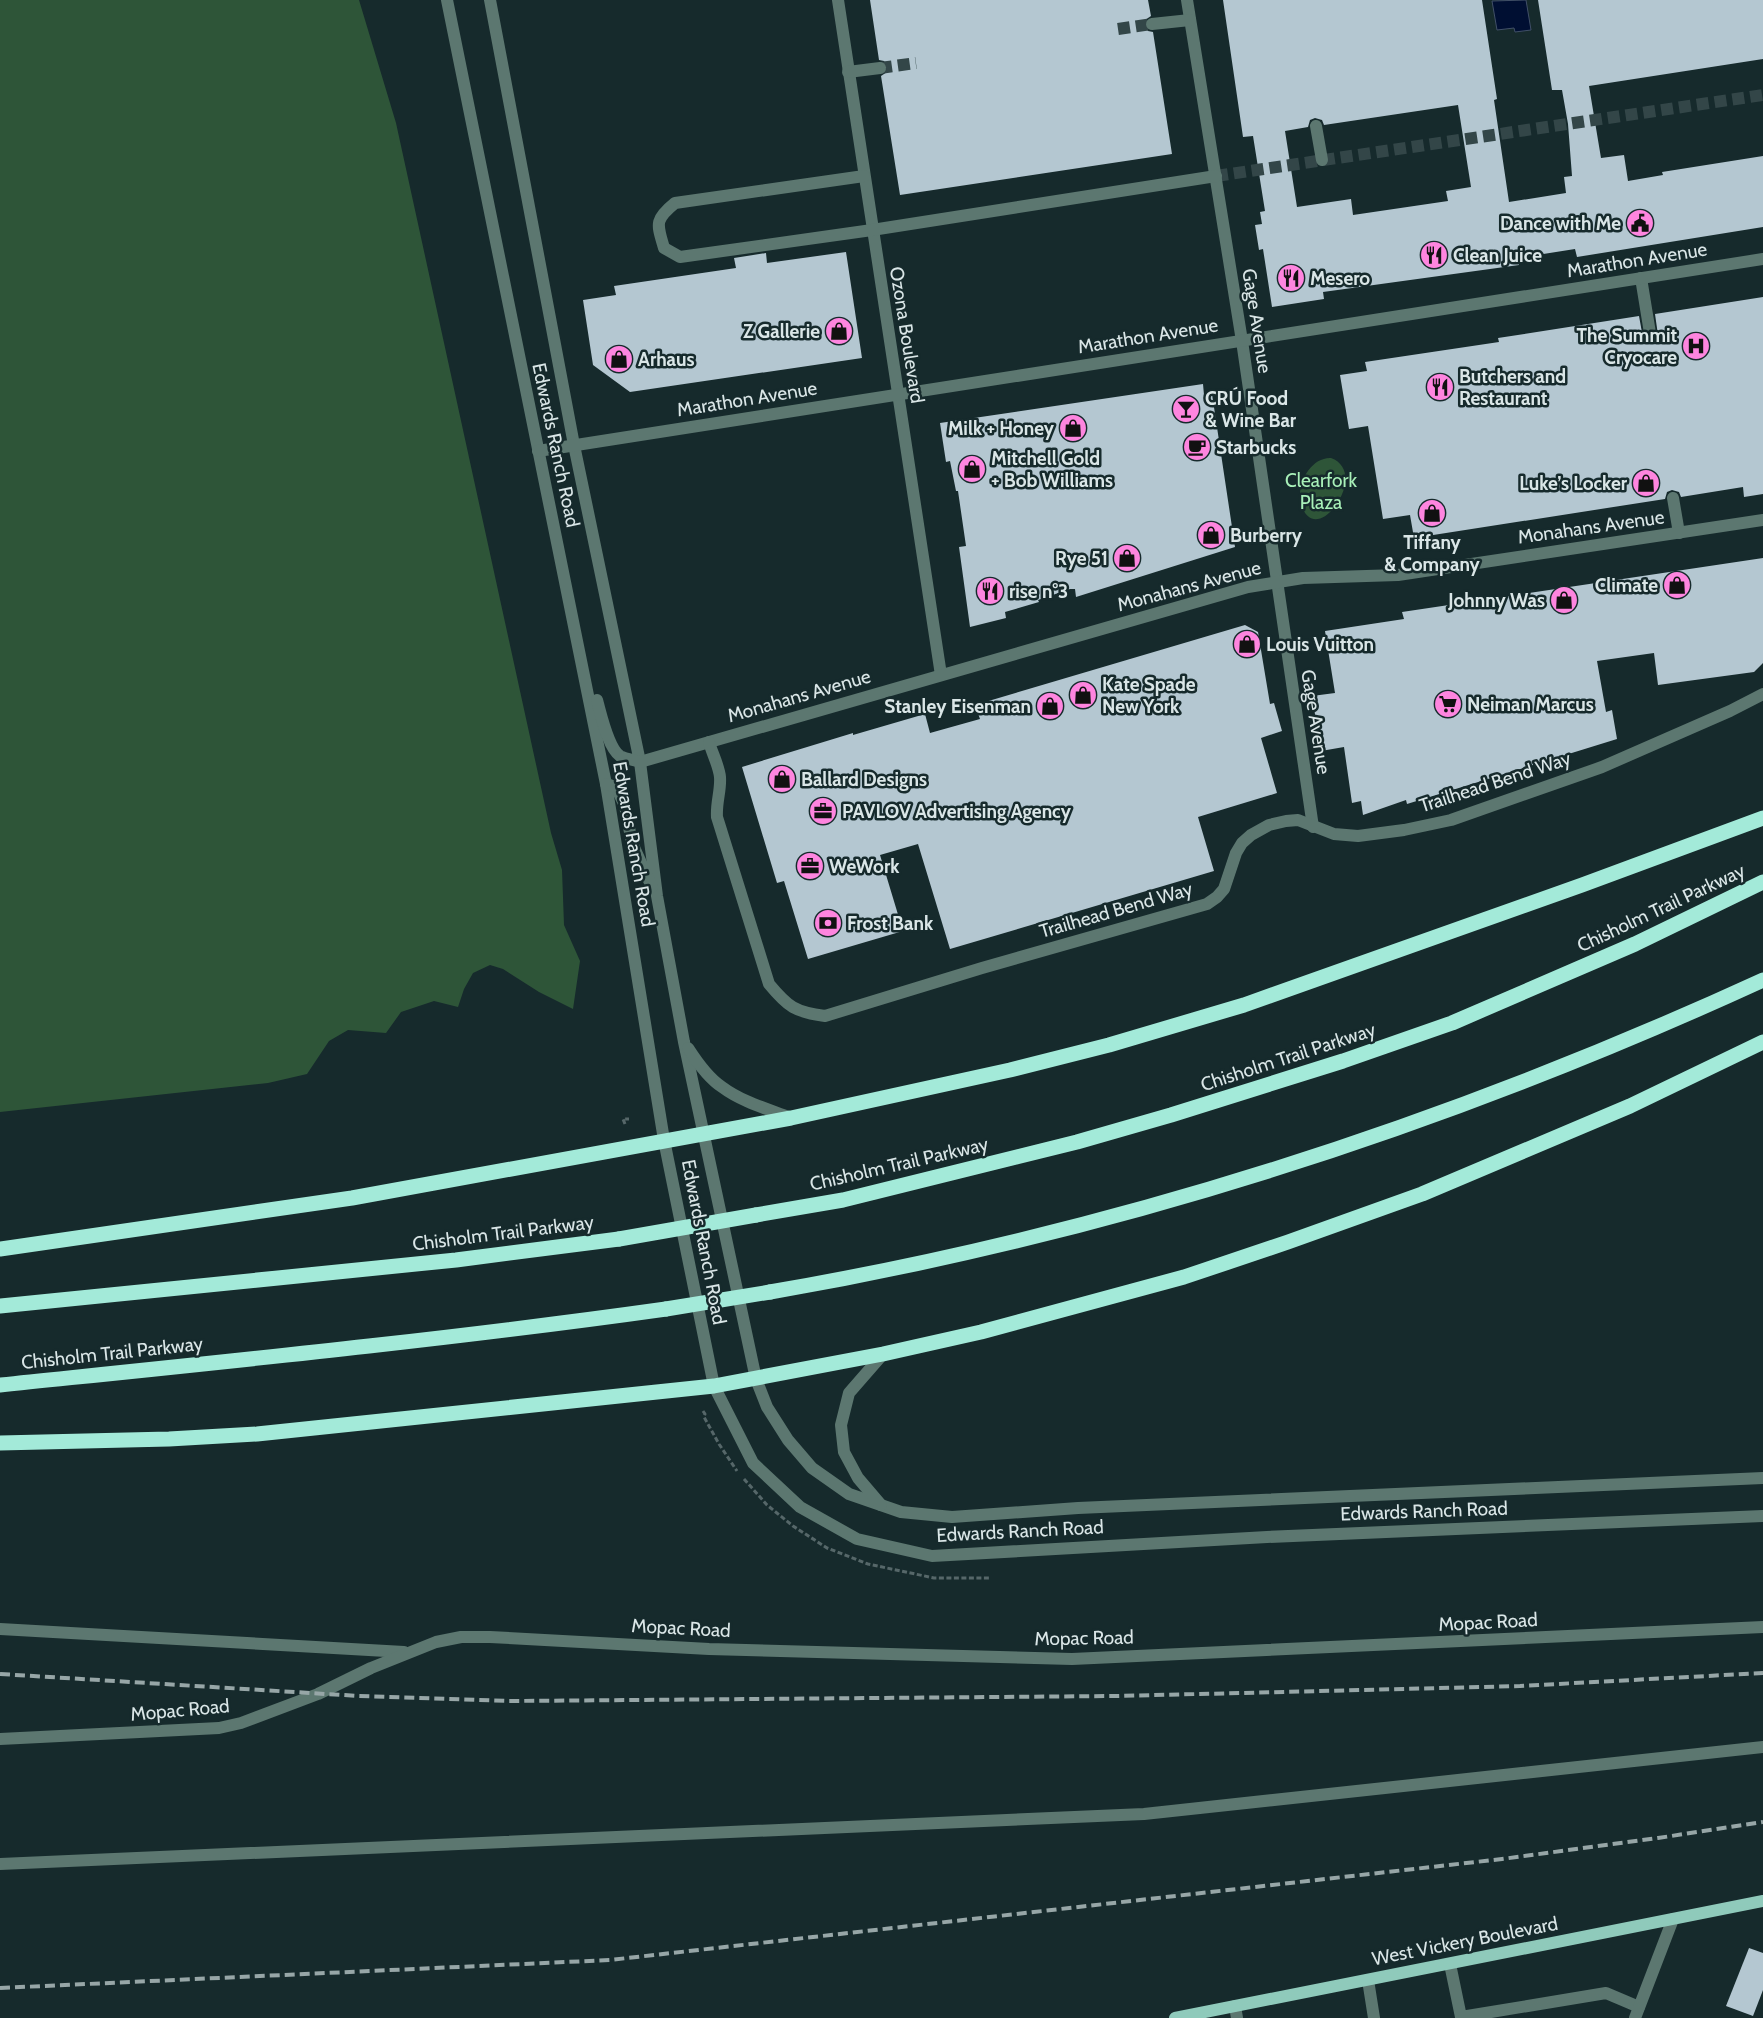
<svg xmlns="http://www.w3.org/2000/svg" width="1763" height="2018" viewBox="0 0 1763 2018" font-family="Cabin,sans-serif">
  <rect width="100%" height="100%" fill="#162a2c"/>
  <g fill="#2e5538">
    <polygon points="0,0 359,0 396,123 551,833 562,870 564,925 580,961 573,1009 539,992 503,969 490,965 473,973 464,989 458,1007 434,1001 401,1012 386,1033 348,1030 329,1041 307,1074 268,1083 0,1112"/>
    <path d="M1331,458C1372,473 1314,553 1301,503C1296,484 1311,457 1331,458Z"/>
  </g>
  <polygon fill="#000f32" stroke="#415068" points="1526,0 1531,30 1515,32 1514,28 1497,30 1492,1"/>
  <g fill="#b4c7d1" fill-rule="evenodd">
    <polygon points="870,0 1148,0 1151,16 1145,20 1144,25 1148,31 1153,32 1172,154 900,195 881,76 887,72 888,67 884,61 879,60"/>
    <path d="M1223,0H1482L1497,99L1494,100L1509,202L1566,193L1564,177L1572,176L1568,124L1562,90H1552L1538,0H1763V59L1589,86L1601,158L1624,155L1628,181L1663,175L1662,172L1763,156V227L1577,257L1575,249L1518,258L1519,265L1323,292L1324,299L1272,307L1263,249L1259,250L1255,225L1262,224L1260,212L1265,211L1253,136L1243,137ZM1458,105L1471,187L1446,191L1448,201L1353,215L1351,199L1297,207L1285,131L1308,127L1310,120L1315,118L1322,120L1324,125Z"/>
    <polygon points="846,252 862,358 630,392 593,365 583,300 616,295 614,286 736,268 734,258 766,253 767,263"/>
    <polygon points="1763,297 1763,494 1744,497 1743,487 1681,497 1679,492 1672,490 1667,492 1665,499 1414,538 1410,515 1383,519 1368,426 1349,429 1340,375 1367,371 1365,362 1499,342 1498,338 1639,316 1643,338 1652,341 1658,335 1655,314"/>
    <polygon points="1203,384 1204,395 1212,394 1235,547 1076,597 1075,589 1070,589 1038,600 1039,602 1005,612 1006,618 970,627 959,547 966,546 958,491 956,491 950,461 946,462 940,423"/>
    <polygon points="1763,558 1763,663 1754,672 1658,685 1654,653 1597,661 1606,712 1612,710 1617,739 1407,804 1406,800 1363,815 1361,801 1352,803 1344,747 1321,751 1312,696 1335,693 1325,631 1404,619 1402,612"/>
    <polygon points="1245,625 1258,632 1270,704 1274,703 1282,731 1261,738 1277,793 1198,817 1214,871 950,949 918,844 880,855 903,931 808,959 784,881 777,883 742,767 853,733 853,735 925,714 930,733 980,719 975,705"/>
    <polygon points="1749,1948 1763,1953 1763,1990 1753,2016 1726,2006"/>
  </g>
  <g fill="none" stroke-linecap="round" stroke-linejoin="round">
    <g stroke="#334648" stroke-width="12" stroke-dasharray="12 6" stroke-linecap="butt">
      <polyline points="1118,29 1152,24"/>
      <polyline points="880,68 916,63"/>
      <polyline points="1216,176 1763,95"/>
    </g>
    <g stroke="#566769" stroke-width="3" stroke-dasharray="5 2.5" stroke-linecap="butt">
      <polyline points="625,1124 623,1119 629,1119"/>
      <polyline points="703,1411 705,1414 704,1417 719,1444 737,1471"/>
      <polyline points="744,1479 767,1505 793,1526 827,1548 868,1564 934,1578 991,1578"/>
    </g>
    <g stroke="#5c7770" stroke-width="12">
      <polyline points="447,0 606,784 664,1140 714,1386 753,1463 800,1507 857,1539 932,1556 1267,1537 1763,1516"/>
      <polyline points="490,0 574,445 640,762 657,896 684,1042 756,1379 767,1407 788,1440 812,1468 849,1494 901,1512 952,1517 1078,1508 1763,1478"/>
      <polyline points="838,0 941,675"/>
      <polyline points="1187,0 1242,341 1313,827"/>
      <polyline points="1152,24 1190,20"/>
      <polyline points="848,72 880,68"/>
      <polyline points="1316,126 1322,160"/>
      <path d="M864,176L675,203C654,220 657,224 664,248L680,257L872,230L1216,176"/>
      <polyline points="1641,278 1650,333"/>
      <polyline points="538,451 1763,259"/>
      <polyline points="1673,498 1679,533"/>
      <path d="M597,700C601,714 608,748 620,756C626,759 634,760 640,762L1248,587L1303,578L1398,575L1763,520"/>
      <path d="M709,742C712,753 719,766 720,777C721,791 716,802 717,817L769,984C788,1007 795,1012 825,1016L982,968L1207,904L1217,897L1224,889L1236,853L1242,843L1251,835L1269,825L1286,821L1298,820L1334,834L1358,836L1404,830L1451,820L1602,767L1730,711L1763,694"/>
      <polyline points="606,784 616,787 625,806 632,843 652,887"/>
      <path d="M688,1048C697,1062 708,1078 722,1087C742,1102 768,1109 791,1118"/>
      <polyline points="881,1505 858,1478 844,1452 841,1425 849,1393 883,1354"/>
      <polyline points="0,1629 404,1652"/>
      <polyline points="0,1739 219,1728 241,1723 318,1694 371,1668 436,1642 461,1637 490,1637 709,1649 1072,1659 1763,1627"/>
      <polyline points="0,1864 1144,1814 1763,1747"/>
      <polyline points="1450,1964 1461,2017 1606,1993 1639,2007"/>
      <polyline points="1368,1980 1374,2018"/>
      <polyline points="1235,2006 1237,2018"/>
      <polyline points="1635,2018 1673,1919"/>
    </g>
    <polyline stroke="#8fcabb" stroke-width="12" points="1175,2018 1763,1901"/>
    <g stroke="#a3ead9" stroke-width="15">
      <polyline points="756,1215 843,1200 1077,1142 1171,1115 1343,1061 1452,1023 1635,944 1763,882"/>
      <polyline points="0,1249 352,1198 791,1118 1010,1070 1109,1045 1244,1005 1582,885 1763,818"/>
      <path d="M770,1292C1113,1233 1447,1125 1763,980"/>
      <polyline points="0,1306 456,1260 619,1239"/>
      <path d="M0,1385C222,1362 445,1340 666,1309"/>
      <polyline points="0,1443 169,1439 257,1434 714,1386 883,1354 981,1332 1184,1277 1288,1242 1422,1194 1630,1106 1763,1042"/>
    </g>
    <g stroke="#97a6a7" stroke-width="4" stroke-dasharray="10 5" stroke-linecap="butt">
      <polyline points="0,1674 359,1696 509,1701 1119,1696 1520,1686 1763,1673"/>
      <polyline points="0,1988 610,1960 1502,1859 1658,1838 1763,1822"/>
    </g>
    <g stroke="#a3ead9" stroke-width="15">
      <polyline points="619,1239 756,1215"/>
      <polyline points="666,1309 770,1292"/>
    </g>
  </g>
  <defs>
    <g id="civic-disc" transform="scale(1.4375)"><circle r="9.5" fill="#fe85df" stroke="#162a2c"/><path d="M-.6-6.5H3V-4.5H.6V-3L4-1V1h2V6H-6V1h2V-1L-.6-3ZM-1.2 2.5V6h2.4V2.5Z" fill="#111"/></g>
    <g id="restaurant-disc" transform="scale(1.4375)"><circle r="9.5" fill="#fe85df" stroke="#162a2c"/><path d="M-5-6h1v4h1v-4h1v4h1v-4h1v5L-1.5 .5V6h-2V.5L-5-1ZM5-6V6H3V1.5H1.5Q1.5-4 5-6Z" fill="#111"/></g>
    <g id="shop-disc" transform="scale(1.4375)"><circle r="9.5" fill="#fe85df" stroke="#162a2c"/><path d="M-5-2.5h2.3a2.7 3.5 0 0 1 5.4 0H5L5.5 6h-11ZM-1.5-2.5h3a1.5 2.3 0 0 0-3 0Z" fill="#111"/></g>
    <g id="hospital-disc" transform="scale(1.4375)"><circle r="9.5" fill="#fe85df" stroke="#162a2c"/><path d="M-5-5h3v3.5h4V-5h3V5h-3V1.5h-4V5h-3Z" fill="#111"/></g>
    <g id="bar-disc" transform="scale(1.4375)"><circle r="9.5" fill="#fe85df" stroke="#162a2c"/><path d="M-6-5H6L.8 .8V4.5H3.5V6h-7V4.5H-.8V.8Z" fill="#111"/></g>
    <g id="cafe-disc" transform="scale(1.4375)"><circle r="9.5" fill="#fe85df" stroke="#162a2c"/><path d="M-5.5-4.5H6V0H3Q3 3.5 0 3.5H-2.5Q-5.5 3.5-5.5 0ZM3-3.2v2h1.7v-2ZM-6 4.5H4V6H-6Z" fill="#111"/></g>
    <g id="supermarket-disc" transform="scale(1.4375)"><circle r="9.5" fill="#fe85df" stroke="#162a2c"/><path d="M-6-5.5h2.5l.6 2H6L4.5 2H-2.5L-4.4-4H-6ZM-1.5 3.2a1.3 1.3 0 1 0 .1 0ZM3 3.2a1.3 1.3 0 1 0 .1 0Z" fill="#111"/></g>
    <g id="office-disc" transform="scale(1.4375)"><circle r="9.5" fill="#fe85df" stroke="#162a2c"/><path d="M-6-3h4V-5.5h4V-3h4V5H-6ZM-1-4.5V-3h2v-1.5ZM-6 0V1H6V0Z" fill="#111"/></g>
    <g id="bank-disc" transform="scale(1.4375)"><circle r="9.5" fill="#fe85df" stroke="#162a2c"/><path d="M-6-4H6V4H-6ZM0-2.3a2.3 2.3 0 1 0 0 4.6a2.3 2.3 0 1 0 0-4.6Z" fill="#111"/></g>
  </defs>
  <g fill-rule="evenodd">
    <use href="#civic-disc" x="1640" y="223"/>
    <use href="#restaurant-disc" x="1434" y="255"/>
    <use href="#restaurant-disc" x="1291" y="278"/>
    <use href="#shop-disc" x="839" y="331"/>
    <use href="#hospital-disc" x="1696" y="346"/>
    <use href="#shop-disc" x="619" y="359"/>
    <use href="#restaurant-disc" x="1440" y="387"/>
    <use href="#bar-disc" x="1186" y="409"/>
    <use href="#shop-disc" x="1073" y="428"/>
    <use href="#cafe-disc" x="1197" y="447"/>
    <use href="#shop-disc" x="972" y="469"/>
    <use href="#shop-disc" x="1646" y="483"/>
    <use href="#shop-disc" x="1432" y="513"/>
    <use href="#shop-disc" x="1211" y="535"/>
    <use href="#shop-disc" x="1127" y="558"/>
    <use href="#shop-disc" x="1677" y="585"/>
    <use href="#restaurant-disc" x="990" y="591"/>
    <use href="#shop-disc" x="1564" y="600"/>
    <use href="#shop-disc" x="1247" y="644"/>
    <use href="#shop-disc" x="1083" y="695"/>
    <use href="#supermarket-disc" x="1448" y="704"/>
    <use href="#shop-disc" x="1050" y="706"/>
    <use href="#shop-disc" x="782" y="779"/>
    <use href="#office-disc" x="823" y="811"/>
    <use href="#office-disc" x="810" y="866"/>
    <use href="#bank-disc" x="828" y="923"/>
  </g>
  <g text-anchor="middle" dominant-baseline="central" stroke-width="5" stroke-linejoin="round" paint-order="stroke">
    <g font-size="19" font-weight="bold" fill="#dae6e7" stroke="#162a2c" text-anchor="start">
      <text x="1621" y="223" text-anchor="end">Dance with Me</text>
      <text x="1453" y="255">Clean Juice</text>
      <text x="1310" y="278">Mesero</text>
      <text x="820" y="331" text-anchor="end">Z Gallerie</text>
      <text x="1677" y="335" text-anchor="end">The Summit<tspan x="1677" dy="22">Cryocare</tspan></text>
      <text x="638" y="359">Arhaus</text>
      <text x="1459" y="376">Butchers and<tspan x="1459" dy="22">Restaurant</tspan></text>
      <text x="1205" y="398">CRÚ Food<tspan x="1205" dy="22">&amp; Wine Bar</tspan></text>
      <text x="1054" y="428" text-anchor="end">Milk + Honey</text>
      <text x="1216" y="447">Starbucks</text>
      <text x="991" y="458">Mitchell Gold<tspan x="991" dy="22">+ Bob Williams</tspan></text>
      <text x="1627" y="483" text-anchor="end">Luke’s Locker</text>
      <text x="1230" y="535">Burberry</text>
      <text x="1432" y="542" text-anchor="middle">Tiffany<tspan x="1432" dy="22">&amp; Company</tspan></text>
      <text x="1108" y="558" text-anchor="end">Rye 51</text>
      <text x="1658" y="585" text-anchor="end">Climate</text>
      <text x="1009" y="591">rise n°3</text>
      <text x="1545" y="600" text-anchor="end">Johnny Was</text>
      <text x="1266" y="644">Louis Vuitton</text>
      <text x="1102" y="684">Kate Spade<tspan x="1102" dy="22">New York</tspan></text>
      <text x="1467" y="704">Neiman Marcus</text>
      <text x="1031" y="706" text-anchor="end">Stanley Eisenman</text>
      <text x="801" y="779">Ballard Designs</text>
      <text x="842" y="811">PAVLOV Advertising Agency</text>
      <text x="829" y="866">WeWork</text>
      <text x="847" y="923">Frost Bank</text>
    </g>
    <g font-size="19" fill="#dae6e7" stroke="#162a2c">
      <text transform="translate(1637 260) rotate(-9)">Marathon Avenue</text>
      <text transform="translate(1257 321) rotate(81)">Gage Avenue</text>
      <text transform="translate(907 335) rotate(81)">Ozona Boulevard</text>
      <text transform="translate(1148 336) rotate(-9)">Marathon Avenue</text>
      <text transform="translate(747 399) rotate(-9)">Marathon Avenue</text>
      <text transform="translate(556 445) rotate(78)">Edwards Ranch Road</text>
      <text transform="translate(1591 527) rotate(-8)">Monahans Avenue</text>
      <text transform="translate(1189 586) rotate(-15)">Monahans Avenue</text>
      <text transform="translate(799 696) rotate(-16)">Monahans Avenue</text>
      <text transform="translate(1316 722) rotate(81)">Gage Avenue</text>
      <text transform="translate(1495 782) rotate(-18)">Trailhead Bend Way</text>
      <text transform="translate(634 844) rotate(80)">Edwards Ranch Road</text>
      <text transform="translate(1661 908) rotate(-25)">Chisholm Trail Parkway</text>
      <text transform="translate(1116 910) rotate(-16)">Trailhead Bend Way</text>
      <text transform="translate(1288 1057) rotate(-18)">Chisholm Trail Parkway</text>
      <text transform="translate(899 1164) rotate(-13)">Chisholm Trail Parkway</text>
      <text transform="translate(503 1233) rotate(-7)">Chisholm Trail Parkway</text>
      <text transform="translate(704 1242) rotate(79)">Edwards Ranch Road</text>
      <text transform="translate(112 1353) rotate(-6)">Chisholm Trail Parkway</text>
      <text transform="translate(1424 1511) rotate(-2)">Edwards Ranch Road</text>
      <text transform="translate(1020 1531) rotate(-3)">Edwards Ranch Road</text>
      <text transform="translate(1488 1622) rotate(-3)">Mopac Road</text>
      <text transform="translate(681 1628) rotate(3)">Mopac Road</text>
      <text transform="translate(1084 1638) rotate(-1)">Mopac Road</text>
      <text transform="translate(180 1710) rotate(-5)">Mopac Road</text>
      <text transform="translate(1465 1941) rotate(-11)">West Vickery Boulevard</text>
    </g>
    <g font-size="19" fill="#a9f1b9" stroke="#162a2c">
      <text x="1321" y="480">Clearfork<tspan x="1321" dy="22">Plaza</tspan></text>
    </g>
  </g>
</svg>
